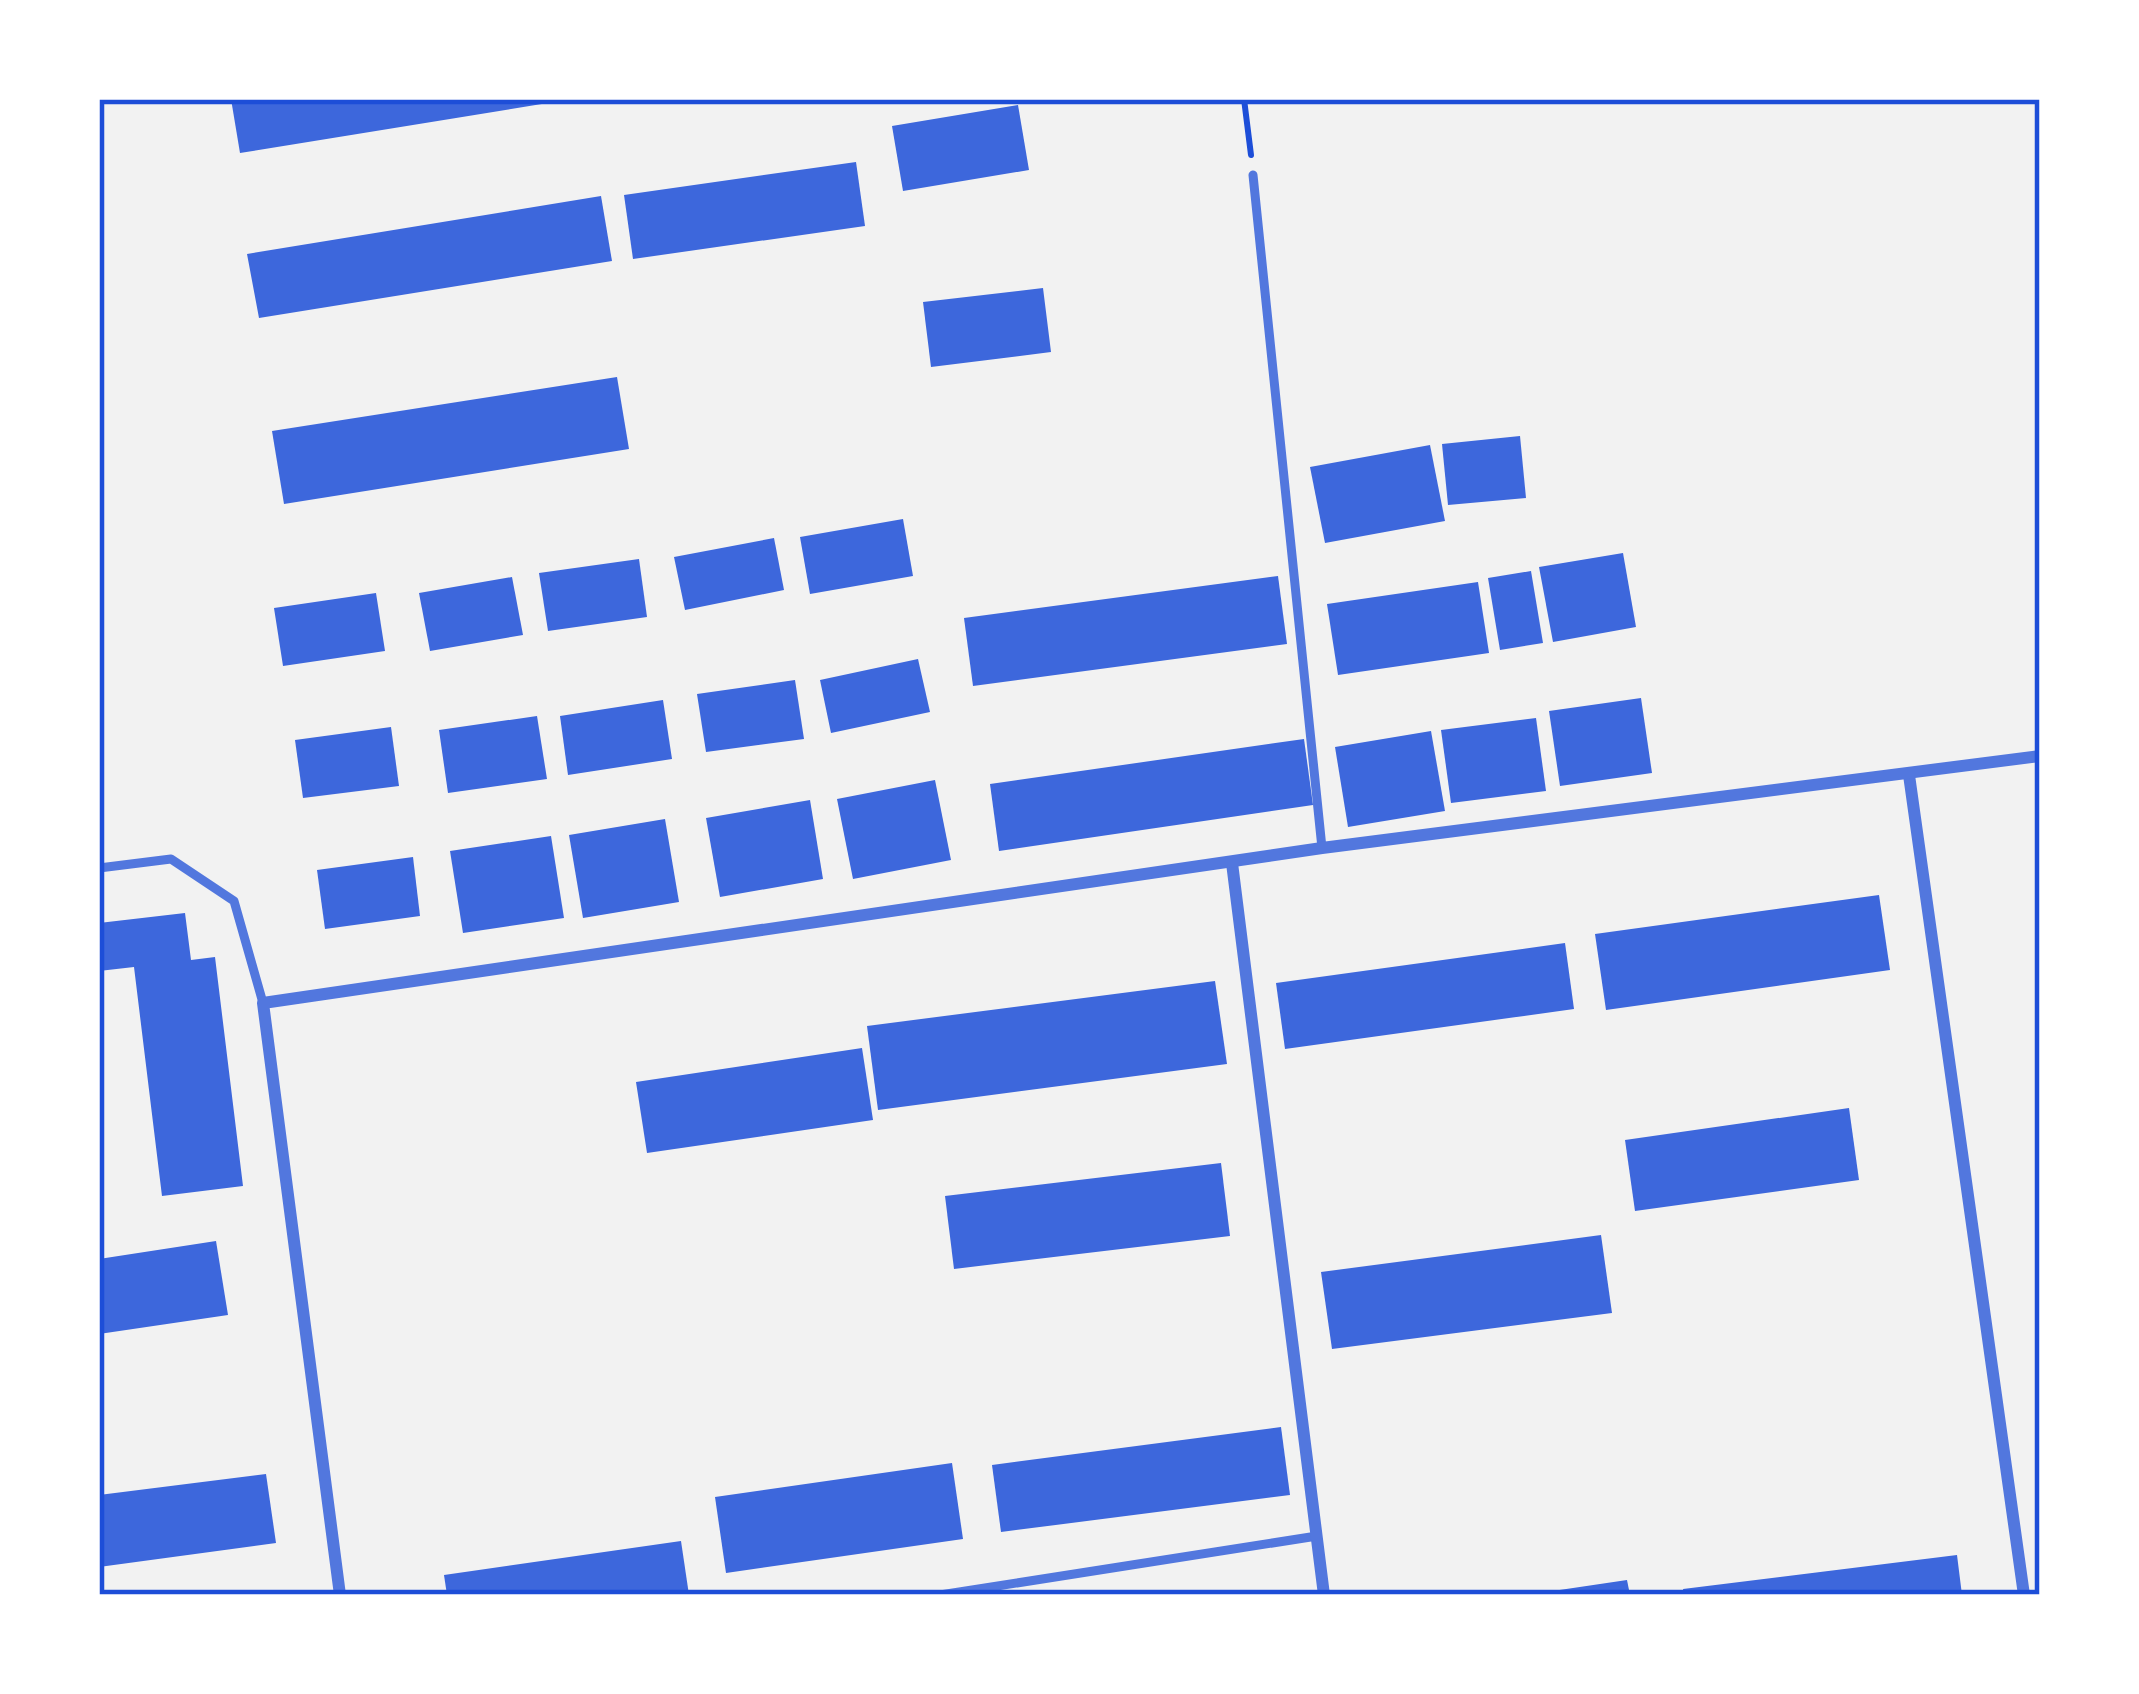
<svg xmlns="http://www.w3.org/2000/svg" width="2139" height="1694" viewBox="0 0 2139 1694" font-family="Cabin,sans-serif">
  <rect width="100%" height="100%" fill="#f2f2f2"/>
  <g fill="#3d67dc">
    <polygon points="231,99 554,99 554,102 240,153"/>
    <polygon points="1018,105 1029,170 903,191 892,126"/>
    <polygon points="856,162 865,226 633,259 624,195"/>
    <polygon points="601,196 612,261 259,318 247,254"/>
    <polygon points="1043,288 1051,352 931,367 923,302"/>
    <polygon points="617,377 629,449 284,504 272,431"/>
    <polygon points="1520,436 1526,498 1448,505 1442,444"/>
    <polygon points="1430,445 1445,521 1325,543 1310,467"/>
    <polygon points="903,519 913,576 810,594 800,537"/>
    <polygon points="774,538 784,590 685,610 674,557"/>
    <polygon points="1623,553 1636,627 1553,642 1539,567"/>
    <polygon points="639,559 647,617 548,631 539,573"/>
    <polygon points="1531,571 1543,643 1500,650 1488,578"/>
    <polygon points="1278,576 1287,644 973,686 964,618"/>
    <polygon points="512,577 523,635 430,651 419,593"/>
    <polygon points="1478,582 1489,653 1338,675 1327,604"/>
    <polygon points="376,593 385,651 283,666 274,608"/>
    <polygon points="918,659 930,712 831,733 820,680"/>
    <polygon points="795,680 804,739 706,752 697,694"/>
    <polygon points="1641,698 1652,773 1560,786 1549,711"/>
    <polygon points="663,700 672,759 568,775 560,716"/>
    <polygon points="537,716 547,779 448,793 439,730"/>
    <polygon points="1536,718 1546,791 1451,803 1441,730"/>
    <polygon points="391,727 399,786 303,798 295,740"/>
    <polygon points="1431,731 1445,811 1348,827 1335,747"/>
    <polygon points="1304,739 1313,805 999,851 990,784"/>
    <polygon points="935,780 951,860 853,879 837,799"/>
    <polygon points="810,800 823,879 720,897 706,818"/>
    <polygon points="665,819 679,902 583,918 569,835"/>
    <polygon points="551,836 564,918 463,933 450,851"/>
    <polygon points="413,857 420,916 325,929 317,870"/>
    <polygon points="1879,895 1890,970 1606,1010 1595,934"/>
    <polygon points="185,913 191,960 215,957 243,1186 162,1196 134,967 99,971 99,923"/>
    <polygon points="1565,943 1574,1009 1285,1049 1276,983"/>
    <polygon points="1215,981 1227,1064 878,1110 867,1026"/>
    <polygon points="862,1048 873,1120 647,1153 636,1082"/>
    <polygon points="1849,1108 1859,1180 1635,1211 1625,1140"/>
    <polygon points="1221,1163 1230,1236 954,1269 945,1196"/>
    <polygon points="1601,1235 1612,1313 1332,1349 1321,1272"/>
    <polygon points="216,1241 228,1315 99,1334 99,1259"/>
    <polygon points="1281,1427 1290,1495 1001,1532 992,1465"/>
    <polygon points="952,1463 963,1539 726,1573 715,1497"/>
    <polygon points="266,1474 276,1543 99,1567 99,1495"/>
    <polygon points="681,1541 689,1595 447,1595 444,1575"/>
    <polygon points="1957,1555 1962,1595 1684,1595 1683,1589"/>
    <polygon points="1627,1580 1630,1595 1546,1595 1546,1592"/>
  </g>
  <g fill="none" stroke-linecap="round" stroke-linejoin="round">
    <polyline stroke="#1d4ed8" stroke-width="6" points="1244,99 1251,155"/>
    <g stroke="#5277de" stroke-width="9">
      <polyline points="1253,175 1322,848"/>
      <polyline points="99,868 171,859 234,901 263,1003"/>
      <polyline points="940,1595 1317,1536"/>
    </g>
    <g stroke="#5277de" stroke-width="12">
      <polyline points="1909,775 2024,1595"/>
      <polyline points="1232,863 1324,1595"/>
      <polyline points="340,1595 263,1003 1322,848 2040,756"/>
    </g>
  </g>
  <rect width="2139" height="1694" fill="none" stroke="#ffffff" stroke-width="204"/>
  <rect x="102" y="102" width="1935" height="1490" fill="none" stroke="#1d4ed8" stroke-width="4.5"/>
</svg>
